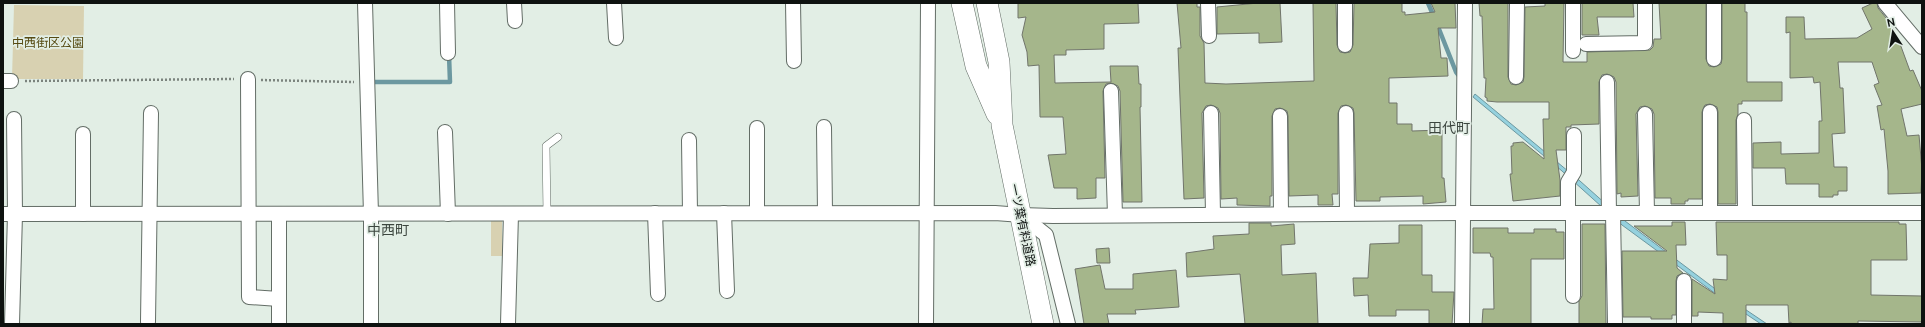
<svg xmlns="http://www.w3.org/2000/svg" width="1925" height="327" viewBox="0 0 1925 327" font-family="Ubuntu,'Noto Sans JP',sans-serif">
  <rect width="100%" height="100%" fill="#e2eee5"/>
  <g fill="#d8d1b1">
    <polygon points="14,5 84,6 83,79 12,79"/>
    <rect x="491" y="221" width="11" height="35"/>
  </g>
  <polygon fill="#95d1de" stroke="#6c98a0" points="1475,94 1580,181 1625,221 1718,291 1767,324 1761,324 1716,294 1622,225 1562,171 1473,97"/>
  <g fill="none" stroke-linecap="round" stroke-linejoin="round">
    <g stroke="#6c98a0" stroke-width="4.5">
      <polyline points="1428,3 1434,17"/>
      <polyline points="1437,24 1456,72 1460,77"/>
      <polyline points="373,82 450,82 449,55"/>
    </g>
  </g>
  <g fill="#a5b68b" stroke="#71756b">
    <polygon points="1018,3 1138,3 1139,23 1104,24 1104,49 1066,50 1066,55 1054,55 1055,83 1111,82 1110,66 1138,66 1139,84 1141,84 1141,107 1140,107 1142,202 1123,202 1120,91 1118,86 1111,83 1106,84 1103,91 1105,178 1096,178 1096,198 1077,199 1077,188 1054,188 1048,155 1066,154 1063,117 1040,117 1039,65 1028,66 1027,52 1022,35 1026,17 1018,18"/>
    <polygon points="1177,3 1197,3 1197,7 1200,7 1200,36 1204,43 1205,83 1226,84 1314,81 1313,3 1336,3 1337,45 1340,52 1345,53 1350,52 1353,45 1354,3 1402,3 1402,12 1405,12 1405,15 1435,12 1431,3 1455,3 1456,28 1438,28 1441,58 1447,58 1448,76 1389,78 1389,103 1397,103 1397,124 1412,124 1412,131 1442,130 1442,178 1444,178 1446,202 1423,204 1423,196 1380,197 1380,201 1356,201 1354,113 1353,108 1346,105 1341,106 1338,113 1338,194 1332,194 1333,205 1318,205 1318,195 1289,196 1288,116 1287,111 1280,108 1275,109 1272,116 1272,196 1270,196 1270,206 1237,205 1237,198 1221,199 1220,113 1218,108 1211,105 1206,106 1202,113 1204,198 1184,199 1178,48 1181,48"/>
    <polygon points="1258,3 1280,3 1282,42 1259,43 1259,33 1217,34 1217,7"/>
    <polygon points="1479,3 1508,3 1508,77 1511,84 1516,85 1523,82 1524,77 1525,7 1545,6 1545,3 1564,3 1563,62 1587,62 1587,52 1650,50 1653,47 1654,39 1661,39 1659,3 1706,3 1706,59 1709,66 1714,67 1721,64 1722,59 1722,3 1745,3 1745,12 1747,12 1747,82 1782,82 1782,101 1742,101 1742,104 1738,104 1738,114 1736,120 1736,204 1718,204 1718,112 1717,107 1710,104 1705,105 1702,112 1702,199 1688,199 1688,201 1685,201 1685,204 1671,204 1671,198 1655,198 1654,114 1652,109 1645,106 1640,107 1636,114 1638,196 1621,197 1621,193 1617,194 1616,82 1614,77 1607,74 1602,75 1599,82 1599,124 1571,125 1571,127 1566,127 1566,150 1556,150 1560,180 1560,196 1513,201 1510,174 1512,174 1511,146 1513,146 1513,143 1523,142 1544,159 1543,119 1549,119 1549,102 1497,102 1487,101 1487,98 1485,97 1486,78 1484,78 1482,16 1480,16"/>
    <polygon points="1582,3 1633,3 1634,17 1597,17 1599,35 1582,35"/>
    <polygon points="1873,3 1877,3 1878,8 1891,24 1899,41 1910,71 1913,70 1922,91 1922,104 1901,109 1907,136 1919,135 1922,170 1921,193 1888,194 1888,171 1884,129 1881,130 1877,106 1882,105 1874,85 1879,83 1872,62 1838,62 1840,88 1843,88 1845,133 1832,134 1834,167 1847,167 1847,191 1838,191 1838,195 1833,195 1833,197 1819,197 1819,184 1786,184 1785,168 1753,168 1753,143 1781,142 1781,154 1819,153 1819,121 1822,121 1820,82 1814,83 1813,77 1790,78 1790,32 1786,33 1786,17 1804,17 1805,39 1857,38 1872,29 1862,8"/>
    <polygon points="1672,222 1685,222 1686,245 1676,245 1677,268 1683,273 1677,276 1676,281 1676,315 1672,315 1672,319 1651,319 1651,317 1623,317 1622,251 1667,251 1634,226 1672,226"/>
    <polygon points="1716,222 1899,222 1899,224 1906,224 1907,260 1871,260 1871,295 1922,296 1922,322 1858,321 1858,324 1791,324 1791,322 1789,323 1788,305 1746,305 1746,324 1723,324 1723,313 1698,312 1698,316 1692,316 1692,279 1715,294 1713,279 1727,280 1727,255 1717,255"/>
    <polygon points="1249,223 1271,223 1271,226 1294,224 1295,244 1281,245 1282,275 1316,273 1318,324 1245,324 1240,274 1187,277 1186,253 1214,249 1213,236 1249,234"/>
    <polygon points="1582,224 1605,224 1606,324 1579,324 1579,301 1582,296"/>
    <polygon points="1399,225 1422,225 1422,275 1432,275 1432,292 1454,292 1452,324 1429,324 1429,310 1396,310 1396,316 1369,316 1368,295 1354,296 1353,278 1368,278 1370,244 1399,243"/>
    <polygon points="1473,228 1508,228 1508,233 1534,233 1534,229 1556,229 1556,232 1564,232 1564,259 1531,259 1531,324 1482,324 1483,309 1494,309 1493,257 1491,257 1490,253 1473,253"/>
    <polygon points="1109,248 1110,263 1097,263 1096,249"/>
    <polygon points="1100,265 1105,289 1133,289 1133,274 1176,270 1179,307 1135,310 1136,314 1107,314 1109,324 1084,324 1075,269"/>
  </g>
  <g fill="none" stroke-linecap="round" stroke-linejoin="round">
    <g stroke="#636d66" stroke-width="8">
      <polyline id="service" points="547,214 546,146 558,137"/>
    </g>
    <g stroke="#636d66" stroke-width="16">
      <g id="minor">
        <polyline points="365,3 371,214 371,324"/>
        <polyline points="447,3 448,53"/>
        <polyline points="514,3 515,21"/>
        <polyline points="614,3 616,38"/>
        <polyline points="793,3 794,61"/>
        <polyline points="1208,3 1209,36"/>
        <polyline points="1345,3 1345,45"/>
        <polyline points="1573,3 1573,51"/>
        <polyline points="1714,3 1714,59"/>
        <polyline points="1885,3 1922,47"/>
        <polyline points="1586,44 1645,43 1645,3"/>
        <polyline points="1516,77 1517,3"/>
        <polyline points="248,79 249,297 279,299"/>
        <polyline points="3,81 11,81"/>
        <polyline points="1607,82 1609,213"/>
        <polyline points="1111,91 1115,215"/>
        <polyline points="1211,113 1213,214"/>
        <polyline points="1346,113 1347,213"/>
        <polyline points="1645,114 1647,213"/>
        <polyline points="1280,116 1281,214"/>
        <polyline points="1744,120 1745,213"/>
        <polyline points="824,127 825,213"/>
        <polyline points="757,128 757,213"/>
        <polyline points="445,132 448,214"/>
        <polyline points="83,134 83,214"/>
        <polyline points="689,140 690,213"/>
        <polyline points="655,213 658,294"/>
        <polyline points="724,213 727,291"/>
        <polyline points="1568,213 1568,182 1574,172 1574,135"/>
        <polyline points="1573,213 1573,296"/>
        <polyline points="1613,213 1615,324"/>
        <polyline points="1710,213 1710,112"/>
        <polyline points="3,214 995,213 1021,215 1053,216 1463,213 1922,213"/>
        <polyline points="1021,215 1046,235 1068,324"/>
        <polyline points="1684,281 1684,324"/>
        <polyline points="148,322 151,113"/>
        <polyline points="12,324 15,214 14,119"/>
        <polyline points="279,324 279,214"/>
        <polyline points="508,324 511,214"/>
        <polyline points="926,324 928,3"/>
        <polyline points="1462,324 1465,3"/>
      </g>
    </g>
    <g stroke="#636d66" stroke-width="22">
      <g id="primary">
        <polyline points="962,3 976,66 997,114"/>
        <polyline points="987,3 999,62 1002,125 1043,324"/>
      </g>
    </g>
    <g stroke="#7b837d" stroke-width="2.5" stroke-dasharray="2 2" stroke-linecap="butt">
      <polyline points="261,80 354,82"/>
      <polyline points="25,81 234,79"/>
    </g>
    <use href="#service" stroke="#fff" stroke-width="7"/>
    <use href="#minor" stroke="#fff" stroke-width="14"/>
    <use href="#primary" stroke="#fff" stroke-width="21"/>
  </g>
  <g text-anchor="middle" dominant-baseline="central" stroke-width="3.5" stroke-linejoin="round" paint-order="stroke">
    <g font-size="12" fill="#564a12" stroke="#e2eee5">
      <text x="48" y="42">中西街区公園</text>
    </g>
    <g font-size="12" fill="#0e1210" stroke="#e2eee5">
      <text transform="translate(1023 225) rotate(78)">一ツ葉有料道路</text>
    </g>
    <g font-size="14" fill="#3c463f" stroke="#e2eee5">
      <text x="1449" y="128">田代町</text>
      <text x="388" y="230">中西町</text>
    </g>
  </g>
  <rect width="1925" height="327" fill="none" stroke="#0e1210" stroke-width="8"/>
  <g transform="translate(1893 32) rotate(348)" stroke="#e2eee5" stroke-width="3" paint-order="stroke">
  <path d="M0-3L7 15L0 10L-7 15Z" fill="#0e1210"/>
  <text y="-6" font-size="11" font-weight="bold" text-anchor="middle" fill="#0e1210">N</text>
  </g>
</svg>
